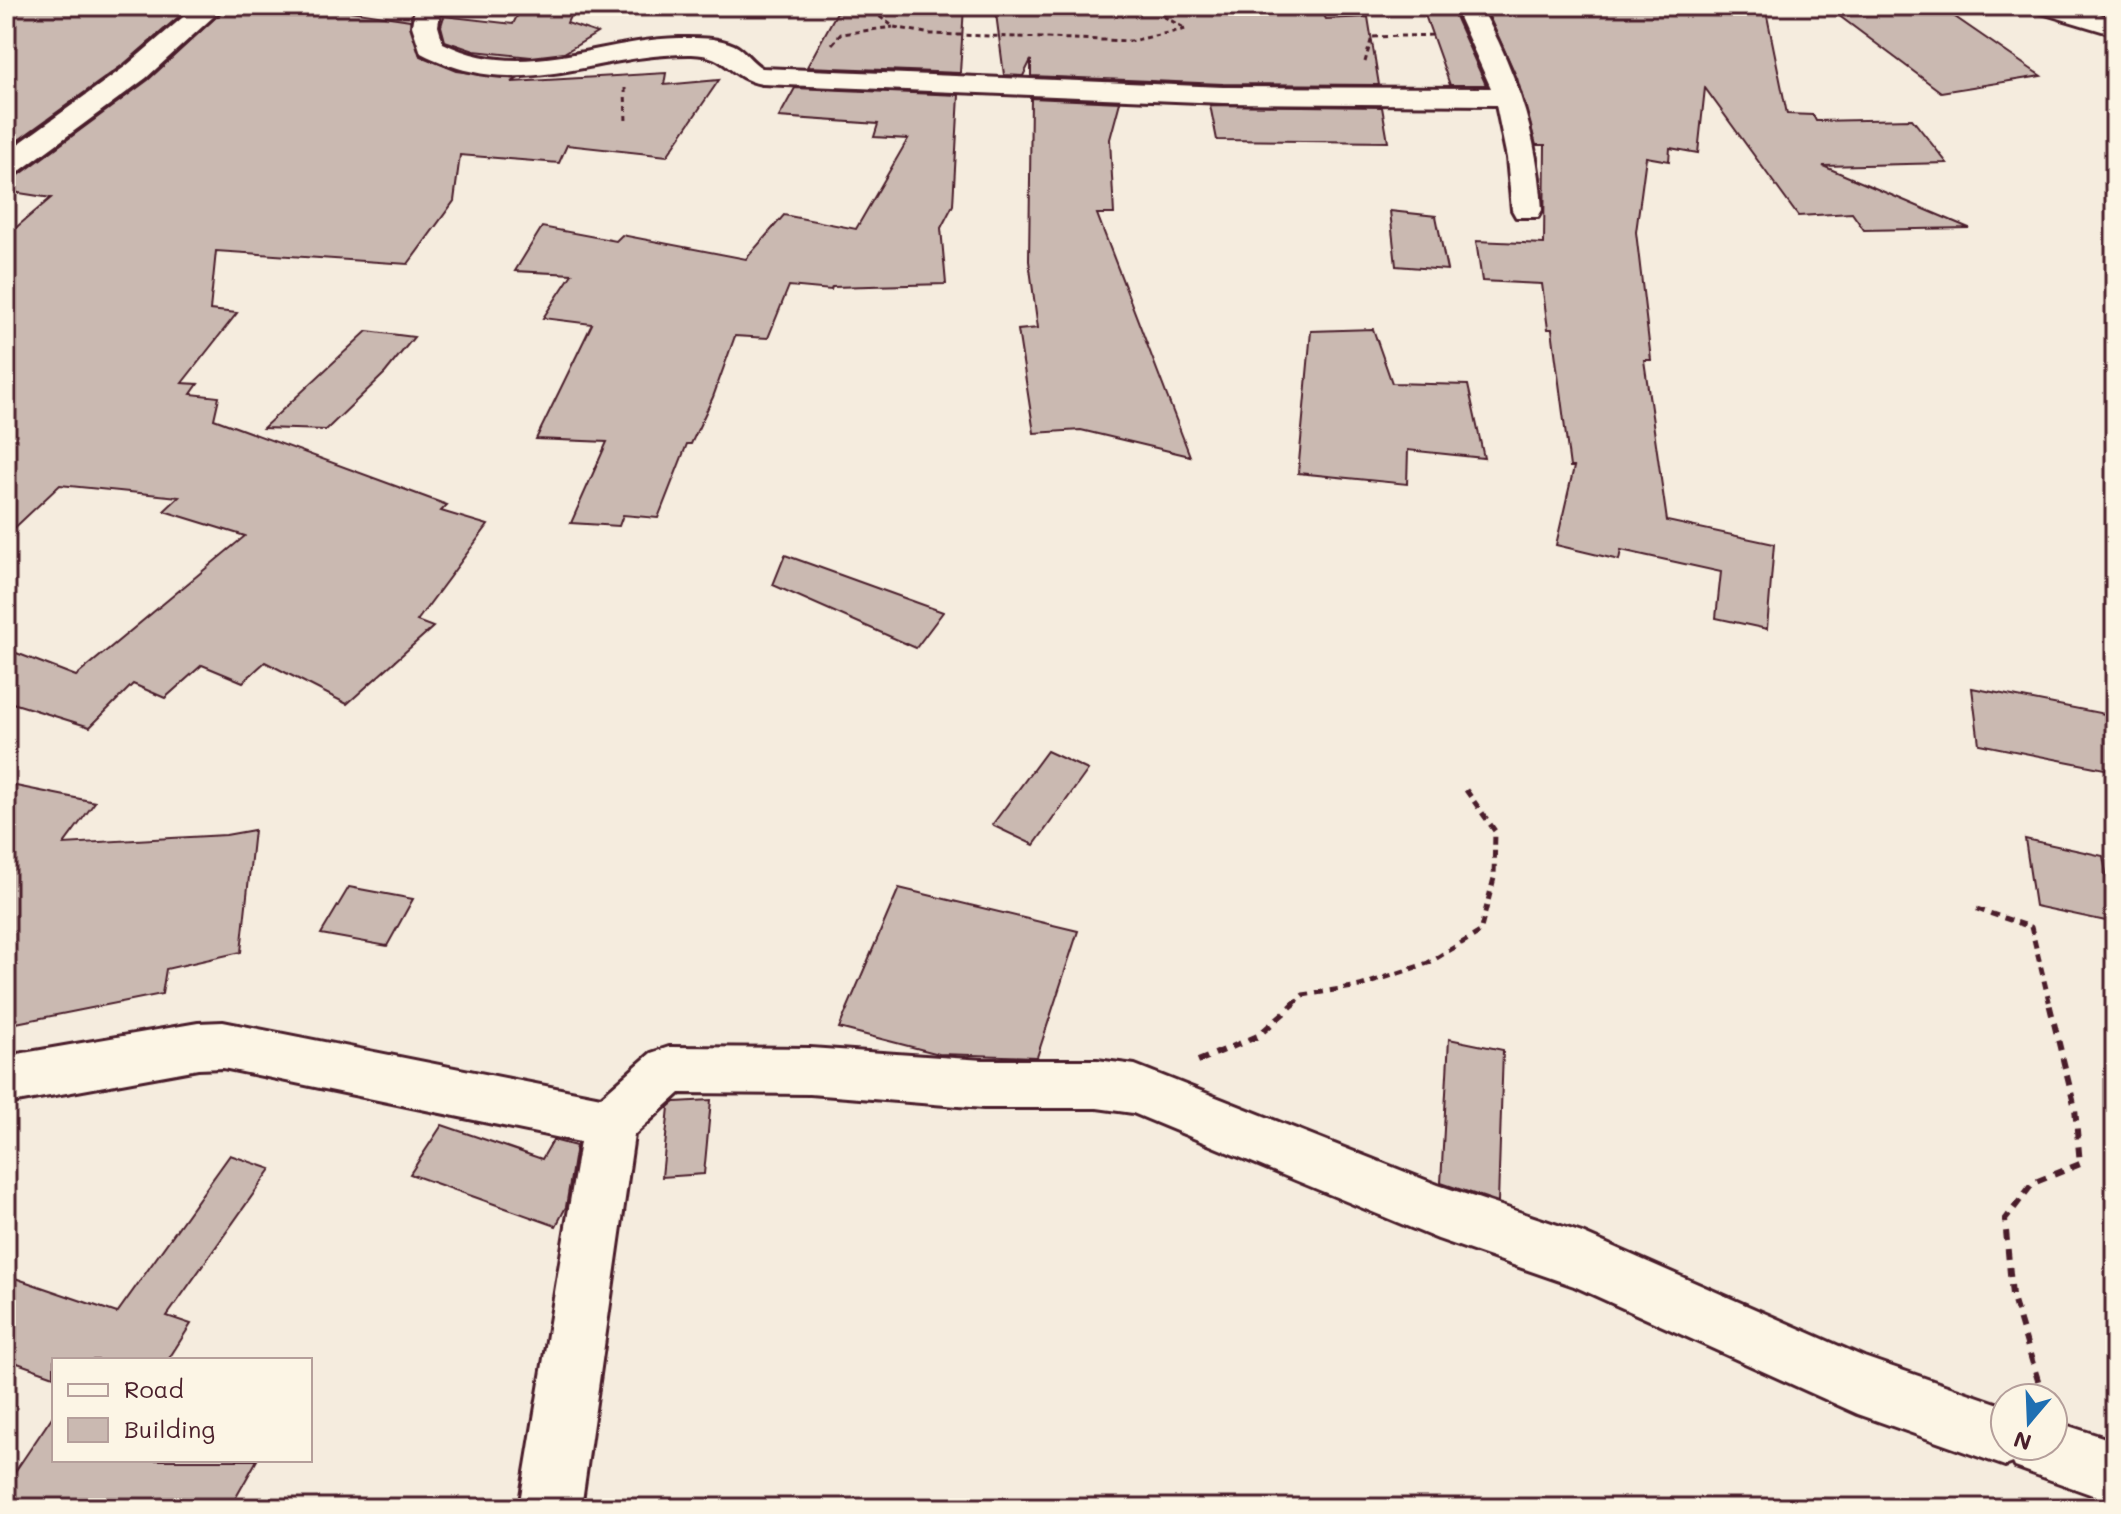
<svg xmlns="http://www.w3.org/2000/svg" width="2121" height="1514" viewBox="0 0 2121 1514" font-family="Mali,sans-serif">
  <rect width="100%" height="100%" fill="#f5ecde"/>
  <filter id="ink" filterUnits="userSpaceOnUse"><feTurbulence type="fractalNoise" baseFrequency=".0125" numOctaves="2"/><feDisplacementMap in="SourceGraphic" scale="16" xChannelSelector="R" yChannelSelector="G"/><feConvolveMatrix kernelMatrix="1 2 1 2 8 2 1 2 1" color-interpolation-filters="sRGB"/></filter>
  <g filter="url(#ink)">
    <g fill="#cab9b1" stroke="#4a1f2b" stroke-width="2">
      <polygon points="6,6 191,6 124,64 6,149"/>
      <polygon points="228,6 320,10 325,7 410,20 420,56 457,71 517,79 512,82 666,73 664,85 719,80 667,156 567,145 559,163 460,155 454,201 408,264 216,251 210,310 237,313 182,383 198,384 191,394 219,397 214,419 447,505 441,511 488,525 417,621 433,627 347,704 265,662 243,682 202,665 165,698 133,684 90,727 6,701 6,649 76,676 245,536 164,511 179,497 60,485 6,536 6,236 51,198 6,191 6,179 19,175 148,80"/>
      <polygon points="522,6 574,7 567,23 597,33 564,53 531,57 474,51 445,41 441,26 444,16 513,24"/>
      <polygon points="920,6 964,6 960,73 807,67 837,12 917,14"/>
      <polygon points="995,6 1319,6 1326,19 1368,17 1379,85 1223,84 1031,76 1031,60 1023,76 1004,75"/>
      <polygon points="1493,6 1662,8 1665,14 1765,6 1787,114 1813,115 1816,121 1912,119 1947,163 1823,166 1969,228 1864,230 1852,213 1798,216 1705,88 1698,153 1670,148 1669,161 1646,157 1636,232 1651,360 1644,360 1667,521 1774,544 1767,629 1716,618 1721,572 1621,550 1619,560 1556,545 1574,467 1570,467 1552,329 1548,329 1542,284 1482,281 1476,241 1544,244 1545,145 1536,145 1517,78 1487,12 1495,12"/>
      <polygon points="1826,6 1939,6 2041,76 1941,92"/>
      <polygon points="1454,14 1486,85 1450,85 1425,15"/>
      <polygon points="795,88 959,95 953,205 941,228 946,284 832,287 831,290 789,286 768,338 735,336 713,397 691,444 687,444 658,518 623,515 619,526 571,523 607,442 536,439 592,324 543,318 572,274 515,271 542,227 616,241 622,235 746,259 784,215 856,229 908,139 874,137 878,124 779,117"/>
      <polygon points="1031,98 1120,102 1110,139 1114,214 1097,214 1190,456 1081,430 1034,433 1018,330 1038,328 1029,261"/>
      <polygon points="1210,105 1382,107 1388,142 1217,140"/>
      <polygon points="1390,211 1436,216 1447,270 1396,266"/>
      <polygon points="1373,329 1392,383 1468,385 1484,458 1408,450 1407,484 1298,473 1311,331"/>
      <polygon points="367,331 414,337 385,373 326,430 263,428"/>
      <polygon points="785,555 943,612 916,648 773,585"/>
      <polygon points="1972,688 2115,716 2115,771 1979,744"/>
      <polygon points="1047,751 1088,770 1034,845 992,825"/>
      <polygon points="6,784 95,802 64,844 226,835 254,830 241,952 166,969 162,994 6,1025"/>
      <polygon points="2025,839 2103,856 2115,923 2035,906"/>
      <polygon points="349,887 413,899 387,946 321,934"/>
      <polygon points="899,888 1078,931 1037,1057 939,1054 839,1028"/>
      <polygon points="1449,1039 1503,1050 1498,1202 1441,1183"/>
      <polygon points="711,1100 704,1174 662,1177 669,1107 675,1102"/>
      <polygon points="442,1125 542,1159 553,1140 576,1146 566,1207 556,1226 410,1174"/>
      <polygon points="230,1155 271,1169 167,1316 191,1324 168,1360 54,1360 54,1376 6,1359 6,1275 117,1313"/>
      <polygon points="54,1414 54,1460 257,1460 230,1508 212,1508 184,1498 178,1508 6,1508 6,1485"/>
    </g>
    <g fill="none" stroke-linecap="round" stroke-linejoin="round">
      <g stroke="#4a1f2b" stroke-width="6">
        <g id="minor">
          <path d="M415,6H441L438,26L443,43C523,83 596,40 679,38C697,38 717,37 734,45C745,50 751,62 762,68L1223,87L1491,88L1454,6H1480C1516,70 1538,137 1542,210L1538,217H1516L1512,210L1507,158L1496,105L1223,103L762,84C728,78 729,55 692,54C590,53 523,105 421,53L412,26Z"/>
          <polygon points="2034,6 2074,6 2115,19 2115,35 2038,12"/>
          <polygon points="223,1022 601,1097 651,1053 669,1047 810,1048 983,1060 1097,1060 1135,1065 1438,1185 1582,1233 1864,1357 2005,1406 2005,1446 2053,1446 2053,1421 2115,1441 2115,1503 2015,1467 2013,1463 2005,1466 1858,1414 1574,1286 1438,1239 1133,1113 1097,1108 983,1108 810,1094 680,1093 634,1135 581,1508 519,1508 580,1142 223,1068 198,1069 6,1104 6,1056 198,1023"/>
        </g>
      </g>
      <g stroke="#4a1f2b" stroke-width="6">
        <polygon id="tertiary" points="196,6 225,6 146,78 17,173 6,176 6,153 126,66"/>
      </g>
      <g stroke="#4a1f2b" stroke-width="3" stroke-dasharray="5 4" stroke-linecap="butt">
        <polyline points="865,6 894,27 931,34 1131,41 1186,29 1163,16 1172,6"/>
        <polyline points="832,44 841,34 893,27"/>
        <polyline points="1365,62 1372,37 1436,35"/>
        <polyline points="625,88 626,123"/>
      </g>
      <g stroke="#4a1f2b" stroke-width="5" stroke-dasharray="8 6" stroke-linecap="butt">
        <polyline points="1977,909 2031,927 2050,1005"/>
        <polyline points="1292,1005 1303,995 1360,986 1428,963 1480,932 1494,878 1495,831 1466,790"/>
      </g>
      <g stroke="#4a1f2b" stroke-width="6" stroke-dasharray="10 8" stroke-linecap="butt">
        <polyline points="1198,1061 1258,1036 1295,1003"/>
        <polyline points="2036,1398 2040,1387 2012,1295 2005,1220 2033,1183 2080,1164 2075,1108 2049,1003"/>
      </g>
      <use href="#minor" fill="#fcf5e5" fill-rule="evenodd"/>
      <use href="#tertiary" fill="#fcf5e5" fill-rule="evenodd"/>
    </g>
  </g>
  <rect width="2121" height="1514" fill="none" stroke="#fcf5e5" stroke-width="32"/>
  <rect x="16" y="16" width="2089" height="1482" fill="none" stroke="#4a1f2b" stroke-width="3" filter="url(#ink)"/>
  <rect x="52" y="1358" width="260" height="104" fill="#fcf5e5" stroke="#b59f9b" stroke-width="2"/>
  <rect x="68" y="1384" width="40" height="12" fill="#fcf5e5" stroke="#b59f9b" stroke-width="2"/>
  <text x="124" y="1398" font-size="24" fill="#4a1f2b">Road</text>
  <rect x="68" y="1418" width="40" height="24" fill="#cab9b1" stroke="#b59f9b" stroke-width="2"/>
  <text x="124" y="1438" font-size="24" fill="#4a1f2b">Building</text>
  <g transform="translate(2029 1422) rotate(199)"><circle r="38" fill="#fcf5e5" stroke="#b59f9b" stroke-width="2"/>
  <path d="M0-6L14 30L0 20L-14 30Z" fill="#1f6fb2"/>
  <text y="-12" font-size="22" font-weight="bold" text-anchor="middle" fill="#4a1f2b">N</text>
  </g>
</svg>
